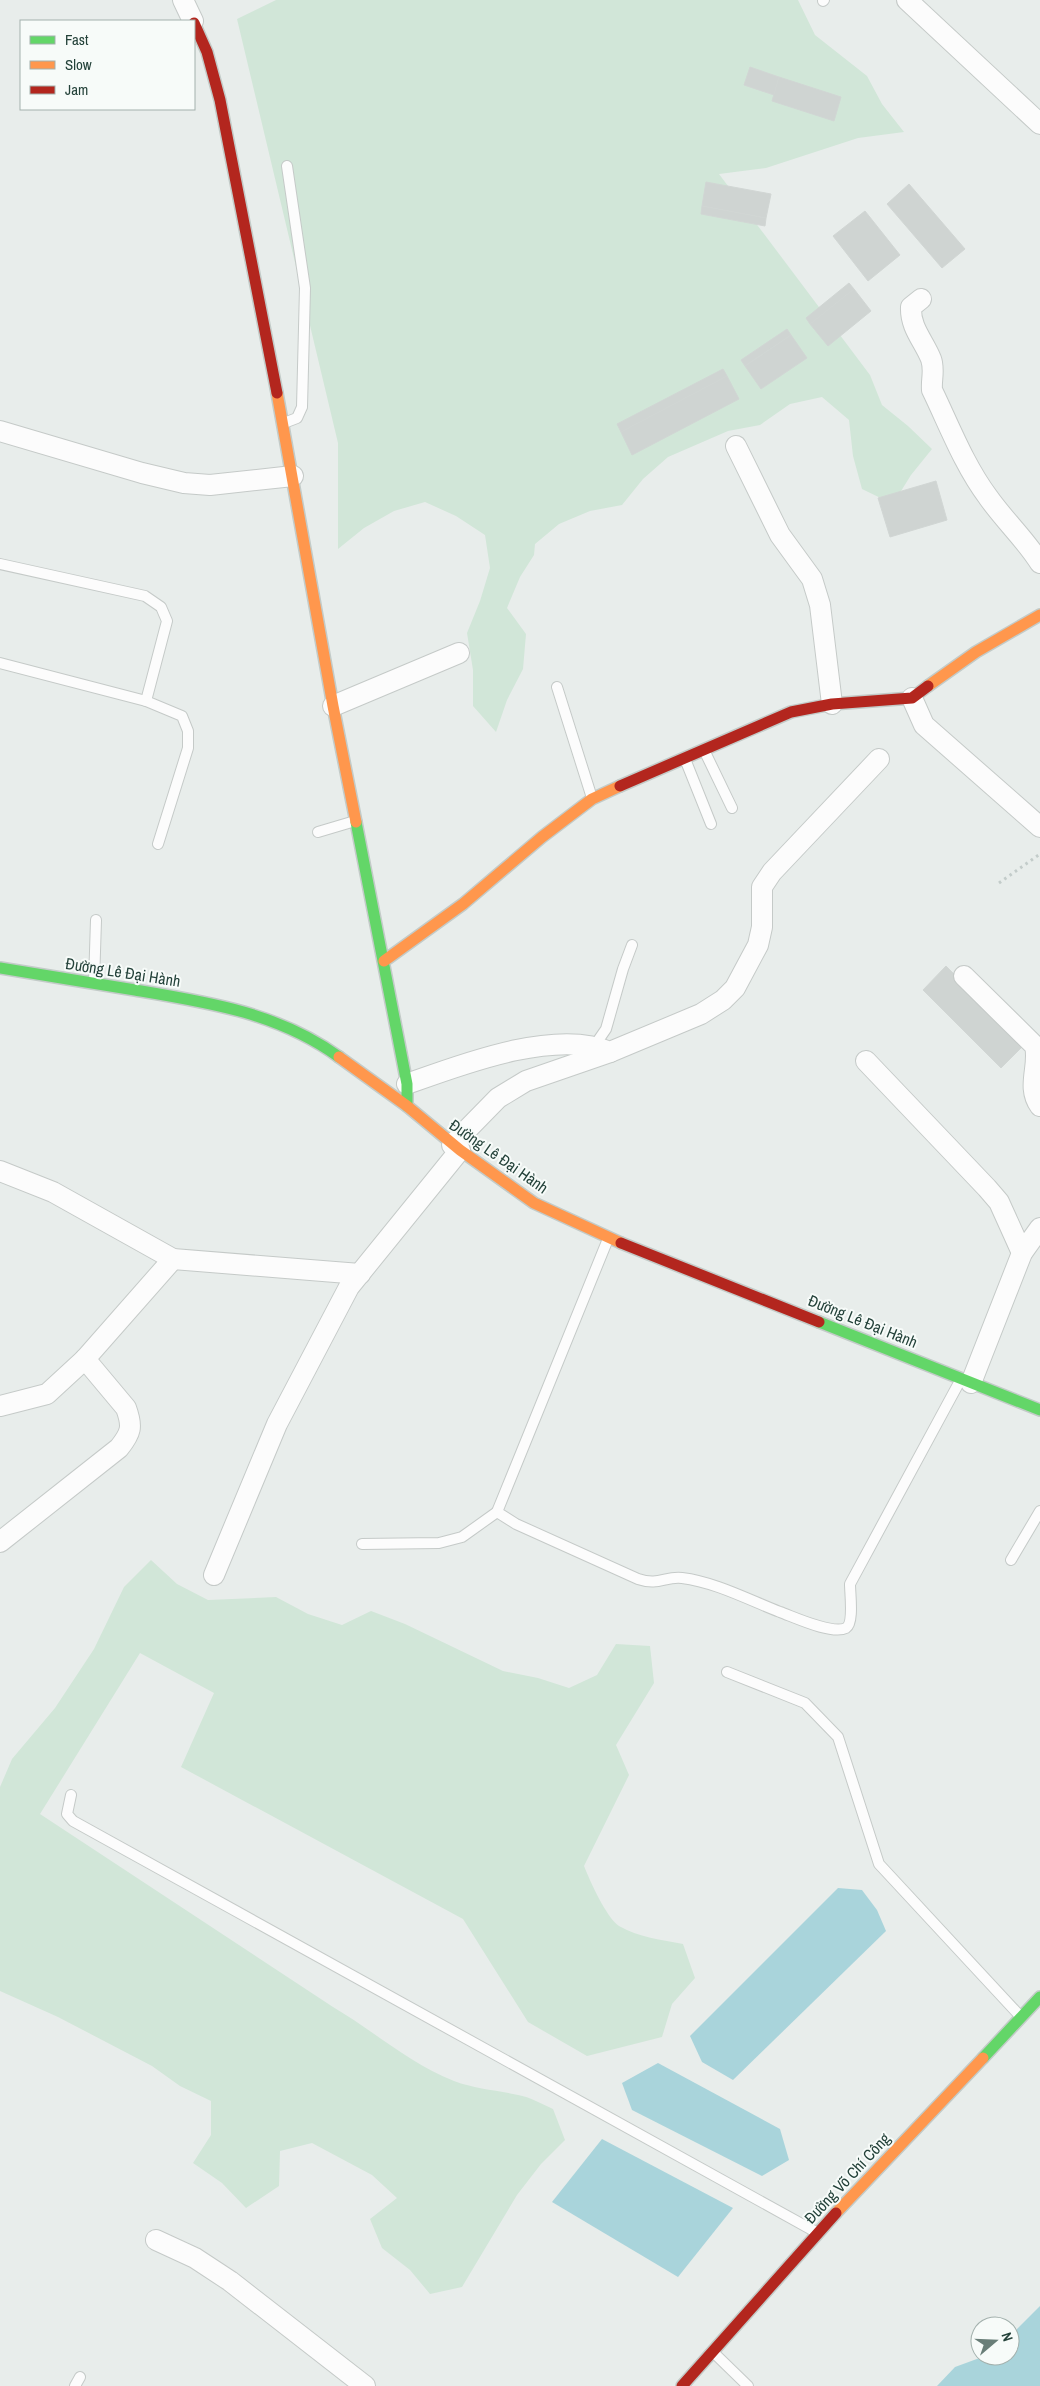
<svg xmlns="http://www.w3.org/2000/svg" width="1040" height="2386" viewBox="0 0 1040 2386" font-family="'Archivo Narrow',sans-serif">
  <rect width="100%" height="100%" fill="#e8edeb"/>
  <g fill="#d1e6d8">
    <polygon points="276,0 798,0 815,35 867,76 882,104 904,132 858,138 766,168 719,174 870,375 882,405 908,426 932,449 911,475 893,504 862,489 853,456 849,420 822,397 790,404 760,425 728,431 668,457 643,479 622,505 590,511 559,524 535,544 534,555 520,577 507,608 526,634 523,669 507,700 496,732 473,706 473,670 467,633 480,601 490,568 485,535 456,516 425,502 394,511 364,528 338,549 338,443 237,19"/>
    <path d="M151,1560L177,1584L208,1600L276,1597L308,1614L342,1625L371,1611L405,1624L503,1671L538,1678L569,1688L597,1675L616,1644L650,1646L654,1683L616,1745L629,1775L584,1866C590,1881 606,1917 619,1926C638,1937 662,1940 683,1944L695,1978L672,2004L662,2037L587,2056L528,2022L463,1919L181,1767L214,1693L140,1653L40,1814L333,2007C374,2031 410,2064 454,2081C475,2089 496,2090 518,2095C530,2097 542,2104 553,2109L565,2140L541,2164L517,2195L462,2287L430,2294L410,2270L382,2248L370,2219L397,2198L372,2175L312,2143L280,2151L279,2186L246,2208L222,2183L193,2163L211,2135V2101L180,2086L152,2066L58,2017L0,1991V1787L12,1759L55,1708L94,1649L124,1587Z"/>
  </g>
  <g fill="#a9d4db">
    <polygon points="838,1888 862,1890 877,1910 886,1931 733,2080 702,2062 690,2036"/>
    <polygon points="658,2063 780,2129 789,2160 762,2176 632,2110 622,2083"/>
    <polygon points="602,2139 733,2208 678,2277 552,2202"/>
    <polygon points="1040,2306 1040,2386 937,2386 955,2367 985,2356 1010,2356 1010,2336"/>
  </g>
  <g fill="#cfd4d2" stroke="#d1d6d4">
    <polygon points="750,67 779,77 774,95 744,85"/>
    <polygon points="779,77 841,97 834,121 772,101"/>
    <polygon points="706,182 771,194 766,218 702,206"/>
    <polygon points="909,184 965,249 942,268 887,204"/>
    <polygon points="702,206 766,218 765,226 701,214"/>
    <polygon points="865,211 900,255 868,281 833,236"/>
    <polygon points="849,283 854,289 810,324 806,318"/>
    <polygon points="854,289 871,311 828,346 810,324"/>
    <polygon points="787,329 791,335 745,366 741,360"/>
    <polygon points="791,335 807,358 761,389 745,366"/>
    <polygon points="723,369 727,376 621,432 617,424"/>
    <polygon points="727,376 739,399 632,455 621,432"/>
    <polygon points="936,481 947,520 890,537 878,498"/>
    <polygon points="946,966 1024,1045 1001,1068 923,990"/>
  </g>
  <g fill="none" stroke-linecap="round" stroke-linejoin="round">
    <g stroke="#c5cac8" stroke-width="12">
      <g id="lane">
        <polyline points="823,1 824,0"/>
        <polyline points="284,423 297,418 302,407 305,288 287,166"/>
        <polyline points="0,564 145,596 161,607 167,621 146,701 182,716 188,731 188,748 158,844"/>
        <polyline points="0,663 146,701"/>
        <polyline points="557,687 592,798"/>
        <polyline points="704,750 732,808"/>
        <polyline points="685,759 711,824"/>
        <polyline points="318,832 355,821"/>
        <polyline points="94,983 96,920"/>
        <polyline points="595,1045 606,1029 623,969 632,945"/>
        <path d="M608,1239L497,1512L516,1524L638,1579C659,1586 665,1576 682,1578C715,1582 749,1600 780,1612C794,1617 832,1635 846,1628C854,1623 850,1594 850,1584L961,1379"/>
        <polyline points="362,1544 439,1543 462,1537 497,1512"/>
        <polyline points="1011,1560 1040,1511"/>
        <polyline points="727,1672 805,1703 838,1737 879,1864 1021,2017"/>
        <polyline points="71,1795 67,1814 73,1821 816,2232"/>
        <polyline points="713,2352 748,2386"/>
        <polyline points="75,2386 80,2377"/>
      </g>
    </g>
    <g stroke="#c5cac8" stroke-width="22">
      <g id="street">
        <polyline points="183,0 193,21"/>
        <polyline points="907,0 1040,124"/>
        <path d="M921,299L911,307C910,328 924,341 931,359C935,370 931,379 932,390C949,425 964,465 988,497C1004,520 1025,539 1040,563"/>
        <polyline points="0,431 142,473 184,483 210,485 293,476"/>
        <polyline points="736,446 780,535 812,579 820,605 832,704"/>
        <polyline points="912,698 924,725 1040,827"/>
        <polyline points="333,706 459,653"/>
        <path d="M964,976L1035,1046C1040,1066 1026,1087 1040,1106"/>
        <polyline points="866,1061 987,1188 999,1202 1022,1253"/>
        <path d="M407,1084C460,1065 556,1028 610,1052L701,1014L723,1000L735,988L758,945L762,927V887L772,872L879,759"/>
        <polyline points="452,1145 498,1098 526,1081 610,1052"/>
        <polyline points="0,1171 53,1192 173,1259 360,1274"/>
        <polyline points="971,1383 1022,1253 1040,1228"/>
        <polyline points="0,1406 47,1394 85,1359 173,1259"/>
        <path d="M0,1542L119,1448C131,1433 133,1427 126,1408L85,1359"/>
        <polyline points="214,1575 277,1424 349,1287 460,1150"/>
        <polyline points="156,2240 195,2258 230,2281 365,2386"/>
      </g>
    </g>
    <g stroke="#c3cbc8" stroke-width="14">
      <g id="fast">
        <polyline points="356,822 407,1084 407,1106"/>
        <path d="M0,968C45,975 90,983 135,990C207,1002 279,1013 339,1057"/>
        <polyline points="819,1322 1040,1410"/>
        <polyline points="983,2058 1040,1997"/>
      </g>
    </g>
    <g stroke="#c3cbc8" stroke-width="14">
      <g id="slow">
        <polyline points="277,393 333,706 356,822"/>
        <polyline points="928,686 976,652 1040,615"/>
        <polyline points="384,961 463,904 542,837 592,799 620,786"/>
        <polyline points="339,1057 407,1106 460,1150 534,1203 621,1243"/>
        <polyline points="836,2213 983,2058"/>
      </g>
    </g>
    <g stroke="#c3cbc8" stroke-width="14">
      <g id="jam">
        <polyline points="194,23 207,52 220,100 277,393"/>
        <polyline points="620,786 791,712 832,704 912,698 928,686"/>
        <polyline points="621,1243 819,1322"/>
        <polyline points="682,2386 836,2213"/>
      </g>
    </g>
    <polyline stroke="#c3ccca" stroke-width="3" stroke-dasharray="2.5 4" stroke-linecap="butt" points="999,883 1040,854"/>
    <use href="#lane" stroke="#fcfcfc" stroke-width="10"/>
    <use href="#street" stroke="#fcfcfc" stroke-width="20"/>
    <use href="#fast" stroke="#63d668" stroke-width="11"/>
    <use href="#slow" stroke="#ff974d" stroke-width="11"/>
    <use href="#jam" stroke="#b3261e" stroke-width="11"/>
  </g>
  <g text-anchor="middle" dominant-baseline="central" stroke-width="4" stroke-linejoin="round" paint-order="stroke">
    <g font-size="16" fill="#24423a" stroke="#f7fbf9">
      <text transform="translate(123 972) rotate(9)">Đường Lê Đại Hành</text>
      <text transform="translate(499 1156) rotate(35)">Đường Lê Đại Hành</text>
      <text transform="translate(863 1321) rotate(22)">Đường Lê Đại Hành</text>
      <text transform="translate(847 2178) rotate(-47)">Đường Võ Chí Công</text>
    </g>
  </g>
  <rect x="20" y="20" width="175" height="90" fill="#f7fbf9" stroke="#a3b1ad"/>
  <rect x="30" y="36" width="25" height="8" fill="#63d668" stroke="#a3b1ad"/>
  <text x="65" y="45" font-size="15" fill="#24423a">Fast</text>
  <rect x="30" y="61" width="25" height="8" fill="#ff974d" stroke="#a3b1ad"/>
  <text x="65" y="70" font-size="15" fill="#24423a">Slow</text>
  <rect x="30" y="86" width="25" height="8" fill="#b3261e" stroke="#a3b1ad"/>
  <text x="65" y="95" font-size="15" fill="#24423a">Jam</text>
  <g transform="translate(995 2341) rotate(71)"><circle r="24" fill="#f7fbf9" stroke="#a3b1ad"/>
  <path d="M0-4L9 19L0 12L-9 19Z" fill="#697e78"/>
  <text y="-8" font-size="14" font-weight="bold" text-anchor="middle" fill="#24423a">N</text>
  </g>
</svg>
